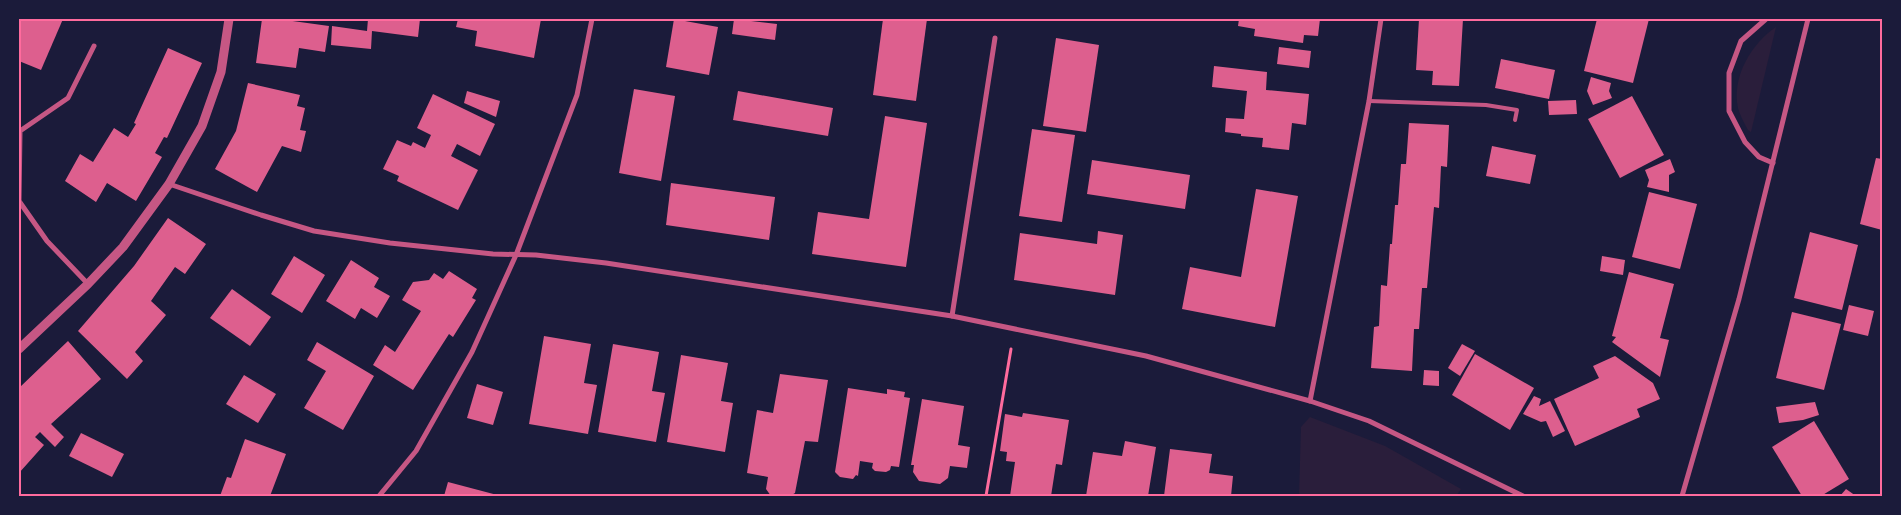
<svg xmlns="http://www.w3.org/2000/svg" width="1901" height="515" viewBox="0 0 1901 515" font-family="Helvetica,sans-serif">
  <rect width="100%" height="100%" fill="#1b1b3a"/>
  <g fill="#2a1e3b">
    <path d="M1776,27L1751,132L1748,130C1744,123 1740,115 1738,108C1731,77 1752,43 1776,27Z"/>
    <polygon points="1310,417 1385,446 1461,489 1456,496 1299,496 1301,427"/>
  </g>
  <g fill="#dd5f8e">
    <polygon points="19,19 63,19 41,70 19,61"/>
    <polygon points="262,19 278,19 329,26 325,52 299,48 296,68 256,63"/>
    <polygon points="368,19 420,19 418,37 372,31 371,49 331,45 332,26 367,31"/>
    <polygon points="458,19 541,19 534,58 475,46 477,31 456,27"/>
    <polygon points="674,19 718,27 709,75 666,67"/>
    <polygon points="734,19 777,24 775,40 732,34"/>
    <polygon points="883,19 927,19 916,101 873,95"/>
    <polygon points="1239,19 1320,19 1318,36 1304,35 1303,43 1254,36 1255,29 1238,26"/>
    <polygon points="1419,19 1463,19 1459,86 1432,85 1433,71 1416,70"/>
    <polygon points="1597,19 1649,19 1633,83 1584,71"/>
    <polygon points="1056,38 1099,45 1086,132 1043,126"/>
    <polygon points="1279,47 1311,51 1309,68 1277,64"/>
    <polygon points="168,48 202,63 167,138 164,137 155,153 162,157 136,201 107,183 96,202 65,181 80,154 93,162 114,128 128,137 136,124 134,123"/>
    <polygon points="1501,59 1555,70 1549,99 1495,88"/>
    <polygon points="1214,66 1267,72 1266,90 1309,94 1306,125 1292,123 1289,150 1262,147 1263,138 1241,136 1241,134 1225,132 1226,118 1244,119 1247,91 1212,87"/>
    <polygon points="1591,77 1611,83 1609,91 1612,98 1593,105 1587,91"/>
    <polygon points="248,83 300,95 297,106 305,108 300,130 306,131 301,152 282,146 257,192 215,169 236,131"/>
    <polygon points="634,89 675,96 661,181 619,173"/>
    <polygon points="467,91 500,101 496,117 464,103"/>
    <polygon points="738,91 833,108 828,136 733,120"/>
    <polygon points="433,94 495,124 480,156 457,144 451,156 478,170 458,210 397,181 399,176 383,169 397,140 411,146 413,142 425,148 431,135 417,128"/>
    <polygon points="1632,96 1664,155 1620,178 1588,119"/>
    <polygon points="1576,100 1577,114 1549,115 1548,101"/>
    <polygon points="885,116 927,123 906,267 812,254 818,212 869,219"/>
    <polygon points="1409,123 1449,125 1447,167 1441,166 1439,208 1434,207 1427,288 1422,288 1419,329 1414,329 1412,371 1371,368 1374,327 1379,326 1381,285 1387,286 1390,244 1392,244 1395,205 1398,205 1401,164 1406,164"/>
    <polygon points="1032,129 1075,135 1062,222 1019,216"/>
    <polygon points="1492,146 1536,155 1530,184 1486,176"/>
    <polygon points="1876,158 1882,159 1882,230 1860,224"/>
    <polygon points="1670,159 1675,172 1669,175 1669,192 1647,187 1649,180 1645,170"/>
    <polygon points="1092,160 1190,175 1185,209 1087,194"/>
    <polygon points="671,183 775,197 769,240 666,225"/>
    <polygon points="1256,189 1298,196 1275,327 1182,309 1190,267 1241,277"/>
    <polygon points="1649,192 1697,204 1680,269 1632,257"/>
    <polygon points="168,218 206,244 185,274 175,267 151,301 166,315 135,352 143,361 127,379 78,331 134,266"/>
    <polygon points="1098,231 1123,235 1115,295 1014,280 1020,233 1097,244"/>
    <polygon points="1810,232 1858,245 1842,310 1794,298"/>
    <polygon points="294,256 325,275 302,313 271,294"/>
    <polygon points="1602,256 1625,260 1623,275 1600,271"/>
    <polygon points="351,260 379,278 374,287 390,296 377,318 361,308 355,319 326,301"/>
    <polygon points="449,271 477,289 472,298 476,300 453,337 449,334 413,390 373,365 385,345 395,352 421,311 402,300 413,282 429,280 434,273 443,279"/>
    <polygon points="1629,272 1674,284 1660,338 1669,340 1660,377 1612,342 1616,337 1612,336"/>
    <polygon points="232,289 271,317 250,346 210,318"/>
    <polygon points="1849,305 1874,311 1868,336 1843,330"/>
    <polygon points="1792,312 1841,324 1824,390 1776,378"/>
    <polygon points="544,336 591,344 584,383 597,385 588,434 529,424"/>
    <polygon points="68,341 101,379 51,424 64,437 55,447 40,432 35,437 44,445 19,473 19,388"/>
    <polygon points="317,342 374,376 343,430 304,408 326,371 307,360"/>
    <polygon points="613,344 659,352 652,391 665,393 656,442 598,432"/>
    <polygon points="1462,344 1475,351 1460,376 1448,368"/>
    <polygon points="1475,354 1534,388 1510,430 1452,395"/>
    <polygon points="681,355 728,363 721,401 733,403 725,452 667,442"/>
    <polygon points="1615,356 1653,383 1660,399 1637,409 1640,417 1575,446 1554,399 1599,378 1593,366"/>
    <polygon points="1424,370 1439,371 1439,386 1423,385"/>
    <polygon points="780,374 828,380 818,442 805,441 795,493 790,496 771,496 766,489 768,477 747,473 757,410 773,413"/>
    <polygon points="244,375 276,394 258,423 226,404"/>
    <polygon points="477,384 503,392 493,425 467,418"/>
    <polygon points="848,388 887,394 887,389 905,392 904,397 910,398 899,467 891,466 890,470 886,472 875,471 872,468 873,463 860,461 858,476 856,475 853,479 840,477 835,472"/>
    <polygon points="1534,396 1541,399 1539,406 1550,401 1565,431 1553,437 1546,421 1541,422 1523,414"/>
    <polygon points="922,399 964,406 958,445 970,447 967,468 950,466 948,478 940,484 919,481 913,472 914,465 911,465"/>
    <polygon points="1815,402 1819,415 1803,420 1779,423 1776,407"/>
    <polygon points="1023,413 1069,420 1062,465 1056,464 1051,496 1010,496 1015,462 1006,461 1007,452 1000,451 1005,414 1022,417"/>
    <polygon points="1814,421 1849,479 1821,496 1802,496 1772,447"/>
    <polygon points="81,433 124,454 112,477 69,456"/>
    <polygon points="245,439 286,454 270,496 220,496 227,477 231,478"/>
    <polygon points="1125,441 1156,447 1148,496 1086,496 1093,452 1122,456"/>
    <polygon points="1170,449 1212,454 1209,473 1233,476 1231,496 1164,496"/>
    <polygon points="448,482 501,496 444,496"/>
    <polygon points="1846,489 1856,496 1840,496"/>
  </g>
  <g fill="none" stroke-linecap="round" stroke-linejoin="round">
    <polyline stroke="#ff6b9d" stroke-width="3" points="986,496 1011,349"/>
    <polyline stroke="#c65784" stroke-width="4" points="1369,101 1486,105 1517,110 1515,120"/>
    <g stroke="#c65784" stroke-width="5">
      <polyline points="1766,19 1741,41 1729,73 1729,111 1745,142 1759,157 1773,163"/>
      <polyline points="169,184 261,215 314,231 390,243 493,254 536,255 606,263 952,316 1146,356 1310,401 1369,421 1523,496"/>
      <polyline points="88,284 47,241 19,201 20,131 68,98 94,46"/>
      <polyline points="952,316 995,38"/>
      <polyline points="1310,401 1369,101 1381,19"/>
      <polyline points="379,496 416,451 472,352 516,255 577,95 592,19"/>
      <polyline points="1682,496 1739,299 1808,19"/>
    </g>
    <polyline stroke="#c65784" stroke-width="9" points="19,349 88,284 123,247 169,184 202,126 221,72 229,19"/>
  </g>
  <rect width="1901" height="515" fill="none" stroke="#1b1b3a" stroke-width="40"/>
  <rect x="20" y="20" width="1861" height="475" fill="none" stroke="#ff6b9d" stroke-width="2"/>
</svg>
